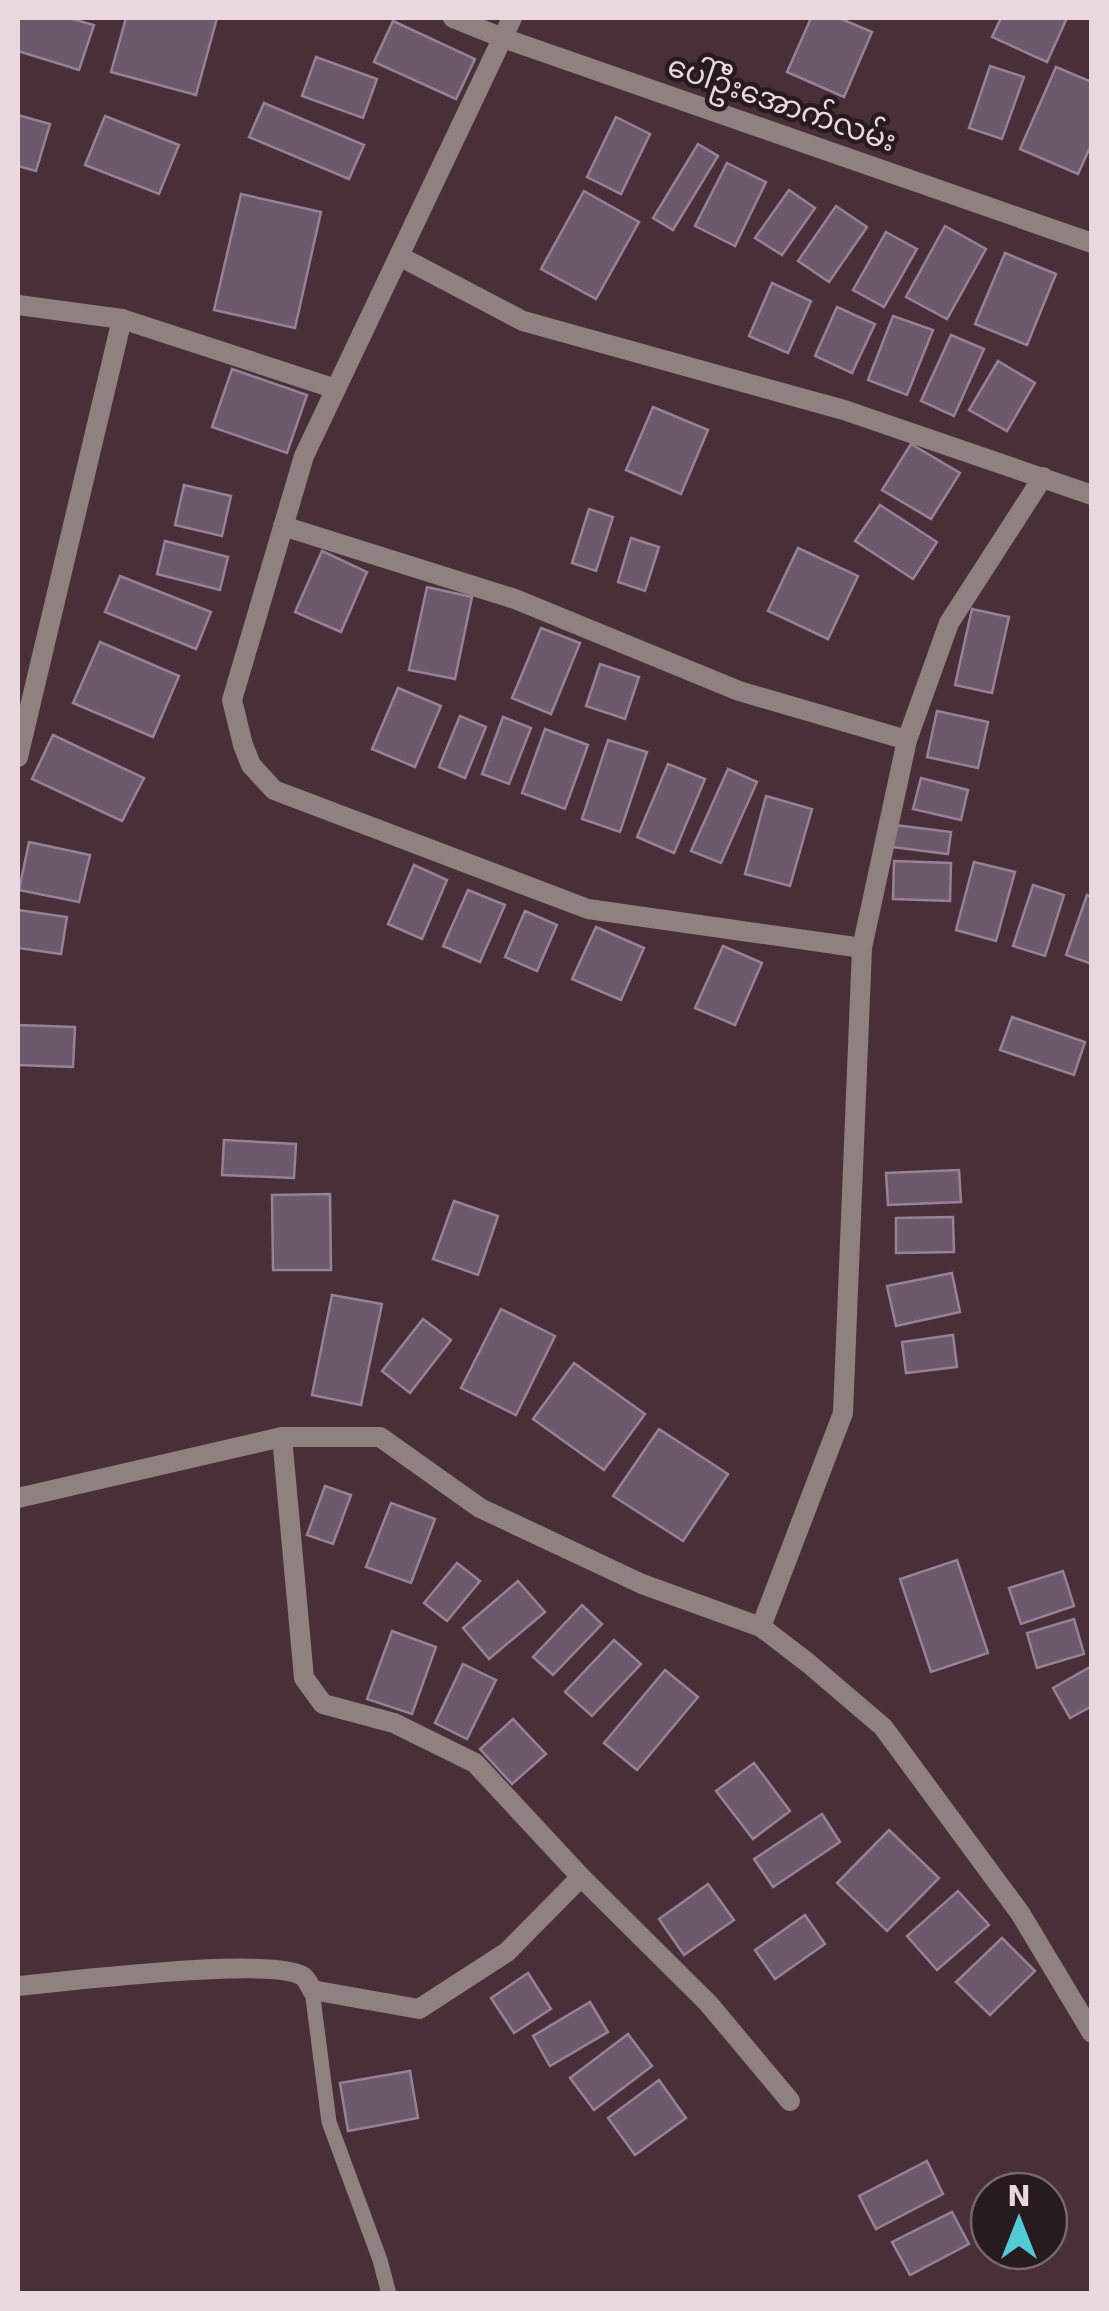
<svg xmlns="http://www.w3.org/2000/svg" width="1109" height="2311" viewBox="0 0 1109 2311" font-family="'DejaVu Sans','Noto Sans Myanmar',sans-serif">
  <rect width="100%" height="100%" fill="#482f38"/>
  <g fill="#6c596c" stroke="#968196" stroke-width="2.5">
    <polygon points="18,18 69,18 94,25 79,70 18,51"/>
    <polygon points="126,18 217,18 196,95 111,72"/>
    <polygon points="811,18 839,18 872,32 844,97 787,72"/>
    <polygon points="1001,18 1067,18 1047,62 992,37"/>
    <polygon points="393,21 475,59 456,99 374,62"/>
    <polygon points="316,57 377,79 363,118 302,96"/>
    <polygon points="990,66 1024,77 1002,139 969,128"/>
    <polygon points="1056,67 1092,82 1092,143 1078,174 1020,149"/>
    <polygon points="264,103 364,145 349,179 249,137"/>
    <polygon points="18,115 50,124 36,171 18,166"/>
    <polygon points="105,116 179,145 159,194 85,165"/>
    <polygon points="616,117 650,134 621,194 587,177"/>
    <polygon points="698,144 718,156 673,230 653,218"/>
    <polygon points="727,163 766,182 735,246 695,226"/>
    <polygon points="789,190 815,208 782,255 755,238"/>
    <polygon points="584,191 639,222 596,299 541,269"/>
    <polygon points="241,194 321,212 295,328 214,310"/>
    <polygon points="836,206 867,227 829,282 798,261"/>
    <polygon points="945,226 986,249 947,319 906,297"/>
    <polygon points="886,232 917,249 884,307 853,290"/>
    <polygon points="1005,253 1056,274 1027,345 975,324"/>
    <polygon points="772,283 811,301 788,353 749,336"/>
    <polygon points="837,307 875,324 852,373 815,356"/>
    <polygon points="893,316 933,330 907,395 868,380"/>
    <polygon points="951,335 984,349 954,416 921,401"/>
    <polygon points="998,361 1035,383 1007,431 969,410"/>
    <polygon points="232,369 307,395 287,453 212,427"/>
    <polygon points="653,407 708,430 681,494 626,470"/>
    <polygon points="911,444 960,473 931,519 882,490"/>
    <polygon points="184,485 231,496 222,536 175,525"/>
    <polygon points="880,505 937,542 913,579 855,541"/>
    <polygon points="589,509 613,517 596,571 572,563"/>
    <polygon points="631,538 659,547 645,591 618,582"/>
    <polygon points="165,541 228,557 220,590 157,574"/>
    <polygon points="798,548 858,576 828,639 768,611"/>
    <polygon points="322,551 367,572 341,632 295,612"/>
    <polygon points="120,576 211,612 196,649 105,612"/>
    <polygon points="427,587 472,597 455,679 409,670"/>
    <polygon points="972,609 1009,617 992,693 955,685"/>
    <polygon points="541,628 580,643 551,714 512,698"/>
    <polygon points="100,642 179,676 153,737 73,703"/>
    <polygon points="600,664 639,677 625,719 586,706"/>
    <polygon points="398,688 441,706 415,767 372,749"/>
    <polygon points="937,711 988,722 978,768 927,757"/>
    <polygon points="460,716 486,727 465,778 439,767"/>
    <polygon points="503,717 531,728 509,784 482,774"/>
    <polygon points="545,729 588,745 565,809 522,793"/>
    <polygon points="53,735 144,778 122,821 32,779"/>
    <polygon points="608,740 647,752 620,832 582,819"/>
    <polygon points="668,764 705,779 674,853 637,837"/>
    <polygon points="728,769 757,782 721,863 691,851"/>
    <polygon points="921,778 968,790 961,820 913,809"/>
    <polygon points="766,796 812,809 790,886 745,874"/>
    <polygon points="895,825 951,832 948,854 892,847"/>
    <polygon points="29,842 90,855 79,902 19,890"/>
    <polygon points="894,861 951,863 950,901 893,899"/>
    <polygon points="974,862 1015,872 996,941 956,930"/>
    <polygon points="414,865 447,880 422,939 388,924"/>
    <polygon points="1033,885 1064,895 1045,956 1013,946"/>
    <polygon points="468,890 505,905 480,962 443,946"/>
    <polygon points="1087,895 1092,897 1092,964 1066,955"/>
    <polygon points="18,910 67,917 61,954 18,948"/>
    <polygon points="525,911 557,925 537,971 505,957"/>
    <polygon points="596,927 644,948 621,1000 572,979"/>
    <polygon points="723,946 762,963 735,1025 695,1008"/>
    <polygon points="1012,1017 1085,1042 1074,1075 1000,1050"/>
    <polygon points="18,1025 75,1027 73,1067 18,1065"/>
    <polygon points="224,1140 296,1144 294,1178 222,1175"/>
    <polygon points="959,1170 961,1202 888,1205 886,1173"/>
    <polygon points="330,1194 331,1270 273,1270 272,1195"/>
    <polygon points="454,1201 498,1216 478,1275 433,1259"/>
    <polygon points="953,1217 954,1252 896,1253 896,1218"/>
    <polygon points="952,1273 960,1312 896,1326 887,1286"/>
    <polygon points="332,1295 382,1304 361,1405 312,1395"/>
    <polygon points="501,1309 555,1336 516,1415 461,1388"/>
    <polygon points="423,1319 451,1340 410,1393 382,1371"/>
    <polygon points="953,1335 957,1367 906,1373 902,1342"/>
    <polygon points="574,1363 645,1414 604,1470 533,1419"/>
    <polygon points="659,1429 728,1474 683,1541 613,1496"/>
    <polygon points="325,1486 351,1495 333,1544 307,1535"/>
    <polygon points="391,1503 435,1519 411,1583 366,1567"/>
    <polygon points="957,1560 988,1653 931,1672 900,1579"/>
    <polygon points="457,1563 480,1581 447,1621 424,1603"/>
    <polygon points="1063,1571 1074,1606 1021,1624 1009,1588"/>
    <polygon points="518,1581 545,1612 489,1659 463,1628"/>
    <polygon points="582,1605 602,1624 553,1675 533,1657"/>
    <polygon points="1074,1619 1084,1654 1037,1668 1027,1633"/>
    <polygon points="392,1631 436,1647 412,1714 367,1699"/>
    <polygon points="614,1640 641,1664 592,1716 565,1692"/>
    <polygon points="463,1664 496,1680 467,1739 435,1723"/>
    <polygon points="1092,1666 1092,1706 1070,1718 1053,1688"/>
    <polygon points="665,1670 698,1697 637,1770 604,1743"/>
    <polygon points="513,1719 546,1754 512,1784 480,1749"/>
    <polygon points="754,1763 790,1811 753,1839 716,1791"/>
    <polygon points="822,1814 840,1842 773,1887 754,1859"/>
    <polygon points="889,1830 939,1878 887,1931 837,1883"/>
    <polygon points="708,1884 734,1920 684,1955 659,1919"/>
    <polygon points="958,1891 989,1925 937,1970 907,1936"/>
    <polygon points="805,1915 825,1944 775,1979 755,1950"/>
    <polygon points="1002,1938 1035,1971 990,2015 956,1982"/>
    <polygon points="528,1973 551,2009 514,2033 491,1998"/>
    <polygon points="590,2002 608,2032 550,2066 533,2036"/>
    <polygon points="628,2034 652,2066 594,2110 570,2078"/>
    <polygon points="410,2071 418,2118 348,2131 340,2083"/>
    <polygon points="659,2080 686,2118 635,2155 608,2118"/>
    <polygon points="927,2161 943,2194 876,2229 859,2196"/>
    <polygon points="952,2212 969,2244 910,2275 892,2242"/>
  </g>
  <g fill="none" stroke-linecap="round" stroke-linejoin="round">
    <polyline stroke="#8f817f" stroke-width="15" points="312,1990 329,2122 380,2260 389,2294"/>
    <g stroke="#8f817f" stroke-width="20">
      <polyline points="453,18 503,38 1092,243"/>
      <polyline points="512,18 304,456 232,700 243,745 251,765 274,790 588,909 862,948"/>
      <polyline points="399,256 523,321 844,410 1092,495"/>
      <polyline points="18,305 122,319 336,389"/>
      <polyline points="283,526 515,599 739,691 907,740"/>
      <polyline points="18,757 122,319"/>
      <polyline points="282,1437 304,1678 323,1704 394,1723 475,1763 581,1877 708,2003 790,2101"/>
      <polyline points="18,1498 282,1437 380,1437 480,1508 642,1584 761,1627 808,1663 883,1727 1020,1913 1092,2033"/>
      <polyline points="761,1627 843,1413 862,948 907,740 949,623 1043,477"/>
      <path d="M18,1986C63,1982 276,1955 304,1977C306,1979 311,1987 312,1990L419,2009L507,1952L581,1877"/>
    </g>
  </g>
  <g text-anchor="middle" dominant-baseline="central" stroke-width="9" stroke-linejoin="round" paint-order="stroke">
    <g font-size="30" fill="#e9d8de" stroke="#271b1f">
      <text transform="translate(782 103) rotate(19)">ပေါ်ဦးအောက်လမ်း</text>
    </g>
  </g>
  <rect width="1109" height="2311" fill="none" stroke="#e9d8de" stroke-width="40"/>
  <g transform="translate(1019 2221)"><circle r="48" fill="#271b1f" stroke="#75676b" stroke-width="2.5"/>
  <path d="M0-8L18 38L0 25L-18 38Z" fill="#51ccd4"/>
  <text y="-15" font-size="28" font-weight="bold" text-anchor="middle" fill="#e9d8de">N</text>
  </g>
</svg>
